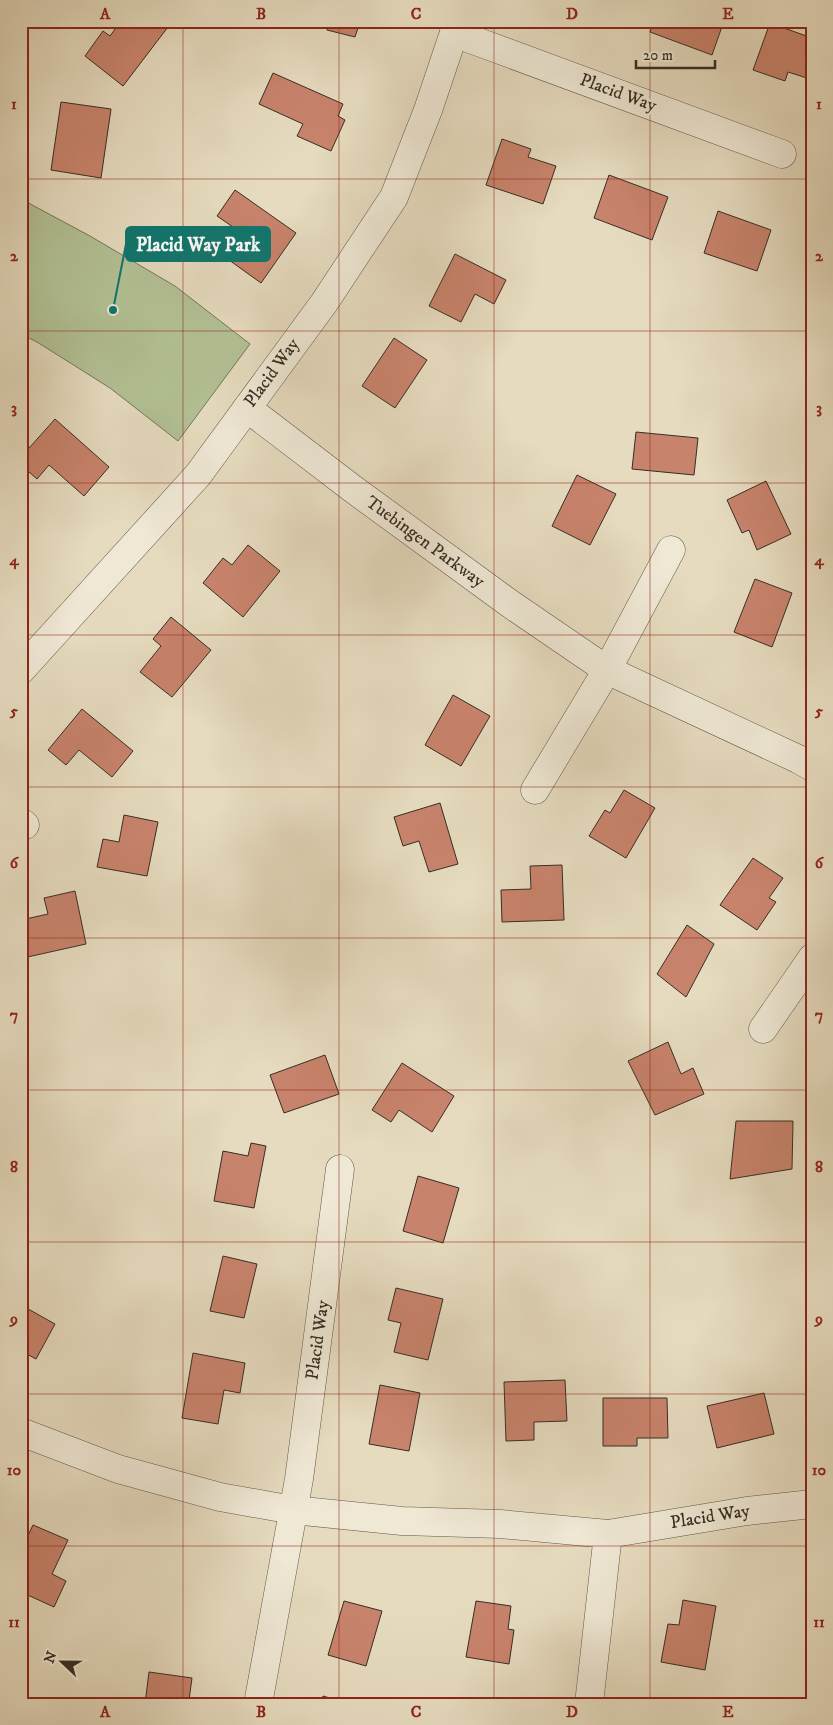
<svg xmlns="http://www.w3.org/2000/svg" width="833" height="1725" viewBox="0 0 833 1725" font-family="'IM FELL DW Pica',serif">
  <rect width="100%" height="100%" fill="#e6dbbf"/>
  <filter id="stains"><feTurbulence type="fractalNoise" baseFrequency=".004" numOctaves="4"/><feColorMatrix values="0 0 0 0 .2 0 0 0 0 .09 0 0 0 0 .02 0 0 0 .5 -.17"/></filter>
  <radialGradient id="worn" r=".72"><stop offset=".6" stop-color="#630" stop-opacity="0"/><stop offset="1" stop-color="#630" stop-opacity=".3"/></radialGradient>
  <polygon fill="#b2c195" stroke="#74785c" points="21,199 90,236 175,286 250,344 178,441 110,388 37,342 21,334"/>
  <g fill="#c8836c" stroke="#362e23">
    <polygon points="121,21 161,21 168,27 123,86 85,56 103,31 110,36"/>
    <polygon points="329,21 369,21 368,27 359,25 355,37 327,30"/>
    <polygon points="654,21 724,21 712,55 650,32"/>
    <polygon points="770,23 812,38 812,75 810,79 788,72 785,81 753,70"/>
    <polygon points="273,73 343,104 338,116 345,120 331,151 297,136 303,124 259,104"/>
    <polygon points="61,102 111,109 101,178 51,170"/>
    <polygon points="502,139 531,149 528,157 556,166 543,204 486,185"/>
    <polygon points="609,175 668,197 652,240 594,218"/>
    <polygon points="235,190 296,233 261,283 229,260 246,236 217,216"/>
    <polygon points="718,211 771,230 757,271 704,253"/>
    <polygon points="455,254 506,280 494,304 475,294 461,322 429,306"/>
    <polygon points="394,338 427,360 395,408 362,386"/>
    <polygon points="55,419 109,467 84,496 49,465 37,479 21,465 21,457"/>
    <polygon points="636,432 698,438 694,475 632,469"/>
    <polygon points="577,475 616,494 590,545 552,526"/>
    <polygon points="766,481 791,534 757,550 749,530 742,533 727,500"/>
    <polygon points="248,545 280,571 243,617 203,583 223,558 232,565"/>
    <polygon points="755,579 792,593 772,647 734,632"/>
    <polygon points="171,617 211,650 172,697 140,672 161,646 153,639"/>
    <polygon points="453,695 490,716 461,766 425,745"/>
    <polygon points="82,709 133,751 112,777 79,750 66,765 48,750"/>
    <polygon points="624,790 655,808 626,858 589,836 605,810 610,813"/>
    <polygon points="440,803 458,864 429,872 419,841 403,846 394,817"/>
    <polygon points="124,815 158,822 147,876 97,867 103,839 119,842"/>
    <polygon points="753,858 783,878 769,898 776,902 757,930 720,905"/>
    <polygon points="562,865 564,920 502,922 501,890 531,889 530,866"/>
    <polygon points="75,891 86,944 23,958 21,950 21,920 48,914 44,898"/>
    <polygon points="687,925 714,944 686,997 657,974"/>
    <polygon points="668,1042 681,1074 693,1068 704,1094 655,1115 628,1061"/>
    <polygon points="325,1055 339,1094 284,1113 270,1075"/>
    <polygon points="402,1063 454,1096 432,1132 399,1110 391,1122 372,1110"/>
    <polygon points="736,1121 793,1121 792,1169 730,1179"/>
    <polygon points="251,1143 266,1146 254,1208 214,1201 223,1151 248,1156"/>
    <polygon points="418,1176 459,1188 443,1243 403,1231"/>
    <polygon points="223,1256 257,1264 244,1318 210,1311"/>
    <polygon points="396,1288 443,1299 428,1360 394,1352 401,1323 388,1320"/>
    <polygon points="21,1305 55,1324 36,1359 21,1351"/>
    <polygon points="193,1353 245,1363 240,1393 224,1390 218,1424 182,1418"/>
    <polygon points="565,1380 567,1421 534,1422 534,1440 506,1441 504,1382"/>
    <polygon points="380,1385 420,1393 409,1451 369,1444"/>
    <polygon points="764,1393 774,1434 717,1448 707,1406"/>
    <polygon points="603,1398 667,1398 668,1438 637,1438 637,1446 603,1446"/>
    <polygon points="33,1525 68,1540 52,1574 66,1581 54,1607 21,1592 21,1550"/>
    <polygon points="683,1600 716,1606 705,1670 661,1662 668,1624 679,1625"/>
    <polygon points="344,1601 382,1611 366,1666 328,1655"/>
    <polygon points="476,1601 511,1606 508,1629 514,1630 509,1664 466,1657"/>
    <polygon points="149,1672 192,1678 189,1700 182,1699 181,1704 145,1704"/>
    <polygon points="323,1696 350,1704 320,1704"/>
  </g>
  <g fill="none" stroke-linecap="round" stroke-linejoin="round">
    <g stroke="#62594a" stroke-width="29">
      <g id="minor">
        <polyline points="454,33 782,154"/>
        <polyline points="247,408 353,489 509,603 607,670 798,759 812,767"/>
        <polyline points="21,670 198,475 324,303 394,197 428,110 458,21"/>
        <polyline points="535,790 607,670 671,550"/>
        <polyline points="21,822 25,825"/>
        <polyline points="763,1029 812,958"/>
        <polyline points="21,1432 118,1469 220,1497 293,1510 402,1521 500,1524 608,1534 747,1511 812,1504"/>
        <polyline points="258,1704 299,1479 340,1169"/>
        <polyline points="589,1704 608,1534"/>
      </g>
    </g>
    <use href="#minor" stroke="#efe8d5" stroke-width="28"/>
  </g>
  <path fill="none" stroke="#8f2418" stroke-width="1" stroke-opacity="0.55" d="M183,21V1704M339,21V1704M494,21V1704M650,21V1704M21,179H812M21,331H812M21,483H812M21,635H812M21,787H812M21,938H812M21,1090H812M21,1242H812M21,1394H812M21,1546H812"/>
  <g text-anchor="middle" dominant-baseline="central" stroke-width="5" stroke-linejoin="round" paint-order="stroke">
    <g font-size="18" fill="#362e23" stroke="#efe8d5">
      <text transform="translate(618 93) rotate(20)">Placid Way</text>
      <text transform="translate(272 373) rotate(-54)">Placid Way</text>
      <text transform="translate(425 542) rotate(36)">Tuebingen Parkway</text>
      <text transform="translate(318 1340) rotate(-82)">Placid Way</text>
      <text transform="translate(710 1517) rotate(-9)">Placid Way</text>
    </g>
  </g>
  <path fill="none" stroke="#0f766e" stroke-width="2" d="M113 310L126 244"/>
  <circle fill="#0f766e" stroke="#efe8d5" stroke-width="2" cx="113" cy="310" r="5"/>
  <rect fill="#0f766e" stroke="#0f766e" stroke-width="2" x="126" y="227" width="144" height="34" rx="5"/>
  <g font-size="19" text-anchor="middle" font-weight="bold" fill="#fff">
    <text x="198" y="251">Placid Way Park</text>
  </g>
  <rect width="833" height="1725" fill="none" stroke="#e6dbbf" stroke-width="55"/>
  <g transform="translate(62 1662) rotate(292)" stroke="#efe8d5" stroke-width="4" paint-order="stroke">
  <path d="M0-4L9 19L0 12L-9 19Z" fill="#362e23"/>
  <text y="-8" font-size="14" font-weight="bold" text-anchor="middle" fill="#362e23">N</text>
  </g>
  <path d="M636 60v8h79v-8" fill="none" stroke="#362e23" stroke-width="2.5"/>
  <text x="643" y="60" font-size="15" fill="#362e23" stroke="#efe8d5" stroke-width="4" paint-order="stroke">20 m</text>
  <rect x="28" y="28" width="778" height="1670" fill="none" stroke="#8f2418" stroke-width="2"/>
  <g font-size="16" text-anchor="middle" font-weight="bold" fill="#8f2418">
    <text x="105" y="19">A</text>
    <text x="261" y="19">B</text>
    <text x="416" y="19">C</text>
    <text x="572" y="19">D</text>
    <text x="728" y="19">E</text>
    <text x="14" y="109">1</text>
    <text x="819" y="109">1</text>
    <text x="14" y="261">2</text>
    <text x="819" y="261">2</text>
    <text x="14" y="413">3</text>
    <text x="819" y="413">3</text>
    <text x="14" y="565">4</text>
    <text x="819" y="565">4</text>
    <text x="14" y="716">5</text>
    <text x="819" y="716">5</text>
    <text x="14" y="868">6</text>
    <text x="819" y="868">6</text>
    <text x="14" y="1020">7</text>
    <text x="819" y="1020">7</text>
    <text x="14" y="1172">8</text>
    <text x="819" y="1172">8</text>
    <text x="14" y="1324">9</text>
    <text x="819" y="1324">9</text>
    <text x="14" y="1475">10</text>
    <text x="819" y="1475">10</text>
    <text x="14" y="1627">11</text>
    <text x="819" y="1627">11</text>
    <text x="105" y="1717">A</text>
    <text x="261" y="1717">B</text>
    <text x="416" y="1717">C</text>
    <text x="572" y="1717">D</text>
    <text x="728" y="1717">E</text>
  </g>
  <rect width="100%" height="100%" filter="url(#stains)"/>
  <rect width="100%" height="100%" fill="url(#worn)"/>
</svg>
